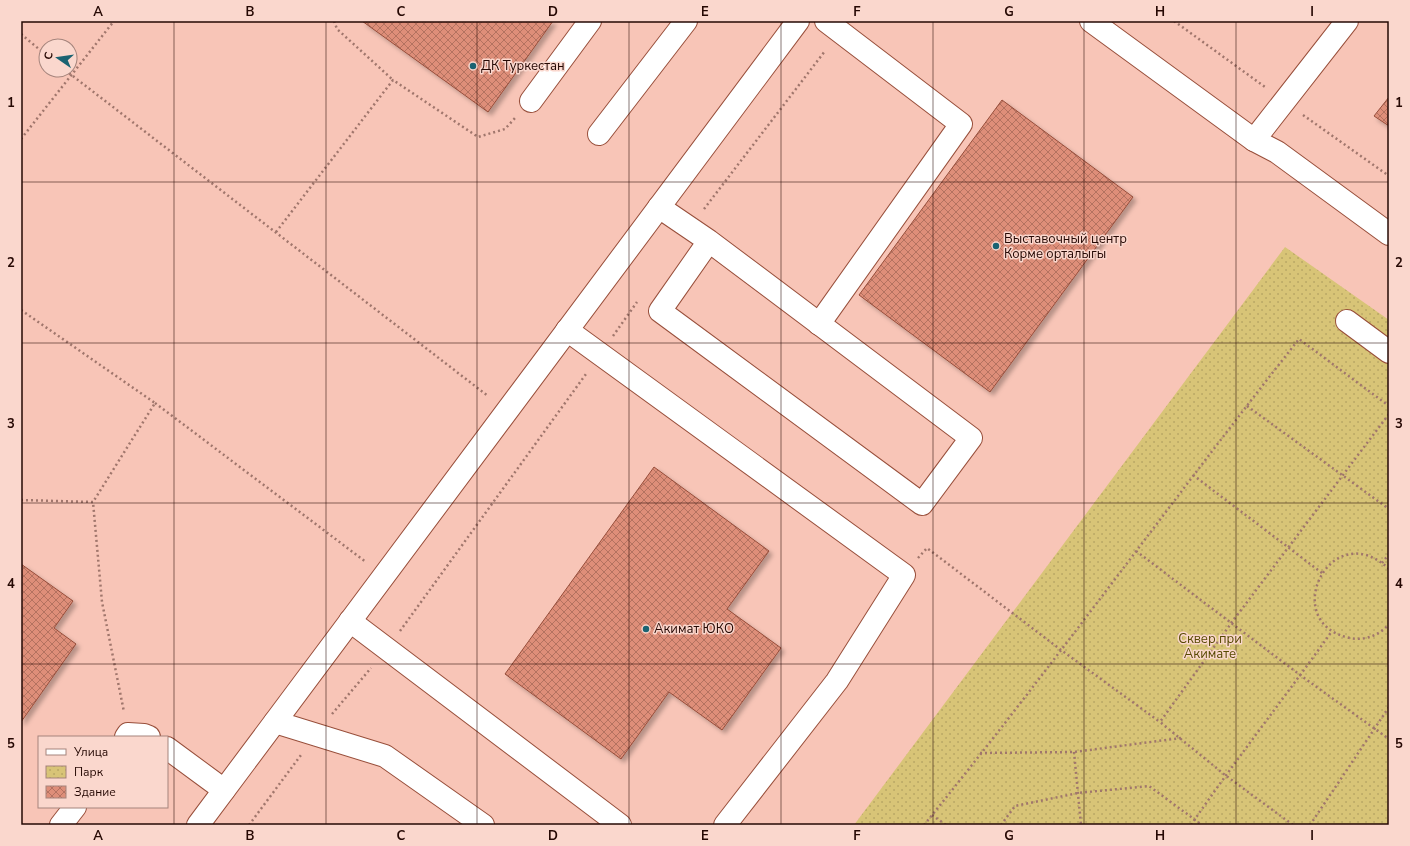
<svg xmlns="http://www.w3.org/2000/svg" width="1410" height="846" viewBox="0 0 1410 846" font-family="'Nunito Sans',sans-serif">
  <defs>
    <pattern id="park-dots" width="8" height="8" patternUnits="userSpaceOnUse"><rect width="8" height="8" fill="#d8c477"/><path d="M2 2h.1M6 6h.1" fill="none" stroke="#b9a765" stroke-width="1.8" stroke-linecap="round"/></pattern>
    <pattern id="building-cross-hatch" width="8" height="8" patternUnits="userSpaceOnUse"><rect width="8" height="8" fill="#de8e79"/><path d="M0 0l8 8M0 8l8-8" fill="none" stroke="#b47261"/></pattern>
    <filter id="shadow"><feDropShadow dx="3.5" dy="3.5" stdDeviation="2" flood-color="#0004"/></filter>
  </defs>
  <rect width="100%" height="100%" fill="#f8c5b7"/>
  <polygon fill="url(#park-dots)" points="1285,247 1389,320 1389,825 854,825"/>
  <g fill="url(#building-cross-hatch)" stroke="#964d3a" filter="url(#shadow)">
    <polygon points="362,21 553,21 488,112"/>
    <polygon points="1389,97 1389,126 1374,116"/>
    <polygon points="1002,100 1133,197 990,392 859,295"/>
    <polygon points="654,467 769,551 727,609 781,648 722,730 669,692 621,759 505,674"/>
    <polygon points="21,564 73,601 54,628 76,644 21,722"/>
  </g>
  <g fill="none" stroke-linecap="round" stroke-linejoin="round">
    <g stroke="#984f3b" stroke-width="24">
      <g id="minor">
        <polyline points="1091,21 1254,140 1277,152 1389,234"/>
        <polyline points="531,101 590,21"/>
        <polyline points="599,134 686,21"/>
        <polyline points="1254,140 1347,21"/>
        <polyline points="659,207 709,241 971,438 922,504 660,311 709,241"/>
        <polyline points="1347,321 1389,352"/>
        <polyline points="819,324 961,124 826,21"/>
        <polyline points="567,330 904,575 837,681 725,825"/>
        <polyline points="350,621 620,825"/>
        <polyline points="275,722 385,756 483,825"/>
        <polyline points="126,737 128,734 144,735 149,737"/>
        <polyline points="167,748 224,790"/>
        <polyline points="61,825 75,807"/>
        <polyline points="198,825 798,21"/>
      </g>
    </g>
    <g stroke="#a0766c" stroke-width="2.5" stroke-dasharray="2 3" stroke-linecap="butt">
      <polyline points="334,21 337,29 393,80"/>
      <polyline points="1174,21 1265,87"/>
      <polyline points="21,34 46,55"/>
      <polyline points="65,70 488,396"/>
      <polyline points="1303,115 1389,176"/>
      <polyline points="21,139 114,21"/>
      <polyline points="704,209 825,51"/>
      <polyline points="276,232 393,80 478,137 505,129 515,118"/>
      <polyline points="21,310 155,403 93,502"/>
      <polyline points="613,336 637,302"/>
      <polyline points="155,403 366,562"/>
      <polyline points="1247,406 1389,509"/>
      <polyline points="1193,475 1322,573"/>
      <polyline points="21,500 93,502 102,602 124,712"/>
      <polyline points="1136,551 1300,675 1389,739"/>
      <polyline points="918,558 927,548 1061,650 1160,722"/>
      <polyline points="1382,563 1389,554"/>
      <path d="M1389,569C1331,514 1277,623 1350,638C1365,641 1380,635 1389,624"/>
      <polyline points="400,631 586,374"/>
      <polyline points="332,714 371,668"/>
      <polyline points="1074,752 1081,825"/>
      <polyline points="980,753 1074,752 1181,738"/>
      <polyline points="932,815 946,825"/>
      <polyline points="249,825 301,755"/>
      <path d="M924,825C1053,666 1172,500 1299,339L1389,406"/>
      <polyline points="1001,825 1015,806 1078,793 1149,786 1202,825"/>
      <path d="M1191,825C1236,759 1286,696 1332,631"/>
      <polyline points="1293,825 1225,775 1160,722 1232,622 1389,414"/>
      <polyline points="1310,825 1389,707"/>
    </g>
    <use href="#minor" stroke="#fff" stroke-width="22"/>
  </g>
  <path fill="none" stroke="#250803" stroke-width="1" stroke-opacity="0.55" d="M174,21V825M326,21V825M477,21V825M629,21V825M781,21V825M933,21V825M1084,21V825M1236,21V825M21,182H1389M21,343H1389M21,503H1389M21,664H1389"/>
  <g fill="#1b6372" stroke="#fad7cd" stroke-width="1.5">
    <circle cx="473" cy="66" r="4"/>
    <circle cx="996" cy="246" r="4"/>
    <circle cx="646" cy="629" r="4"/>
  </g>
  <g text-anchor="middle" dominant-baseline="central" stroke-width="3" stroke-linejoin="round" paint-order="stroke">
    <g font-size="13" fill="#250803" stroke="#fad7cd" text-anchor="start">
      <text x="481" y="66">ДК Туркестан</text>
      <text x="1004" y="239">Выставочный центр<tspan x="1004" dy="15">Корме орталыгы</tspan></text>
      <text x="654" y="629">Акимат ЮКО</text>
    </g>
    <g font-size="13" fill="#574902" stroke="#fad7cd">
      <text x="1210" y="639">Сквер при<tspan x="1210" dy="15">Акимате</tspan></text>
    </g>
  </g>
  <rect width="1410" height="846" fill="none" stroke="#fad7cd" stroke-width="44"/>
  <rect x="38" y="736" width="130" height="72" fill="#fad7cd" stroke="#a5847c"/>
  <rect x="46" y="749" width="20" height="6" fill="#ffffff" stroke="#a5847c"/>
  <text x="74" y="756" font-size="12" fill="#250803">Улица</text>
  <rect x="46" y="766" width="20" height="12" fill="url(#park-dots)" stroke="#a5847c"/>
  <text x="74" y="776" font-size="12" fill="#250803">Парк</text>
  <rect x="46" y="786" width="20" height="12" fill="url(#building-cross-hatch)" stroke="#a5847c"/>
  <text x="74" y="796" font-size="12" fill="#250803">Здание</text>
  <g transform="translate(58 58) rotate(283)"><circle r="19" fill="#fad7cd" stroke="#a5847c"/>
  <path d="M0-3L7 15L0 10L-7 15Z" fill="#1b6372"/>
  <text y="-6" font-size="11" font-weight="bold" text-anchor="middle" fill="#250803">С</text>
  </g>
  <rect x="22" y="22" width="1366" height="802" fill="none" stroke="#250803" stroke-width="1.5"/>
  <g font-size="13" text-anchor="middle" font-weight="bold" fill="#250803">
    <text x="98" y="16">A</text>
    <text x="250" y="16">B</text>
    <text x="401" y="16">C</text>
    <text x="553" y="16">D</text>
    <text x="705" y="16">E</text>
    <text x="857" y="16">F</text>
    <text x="1009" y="16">G</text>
    <text x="1160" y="16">H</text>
    <text x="1312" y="16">I</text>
    <text x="11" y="107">1</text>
    <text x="1399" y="107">1</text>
    <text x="11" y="267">2</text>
    <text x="1399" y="267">2</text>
    <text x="11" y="428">3</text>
    <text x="1399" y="428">3</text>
    <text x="11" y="588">4</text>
    <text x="1399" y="588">4</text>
    <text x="11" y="748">5</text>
    <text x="1399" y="748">5</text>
    <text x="98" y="840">A</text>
    <text x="250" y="840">B</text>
    <text x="401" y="840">C</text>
    <text x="553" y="840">D</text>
    <text x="705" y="840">E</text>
    <text x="857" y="840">F</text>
    <text x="1009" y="840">G</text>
    <text x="1160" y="840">H</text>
    <text x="1312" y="840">I</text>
  </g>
</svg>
